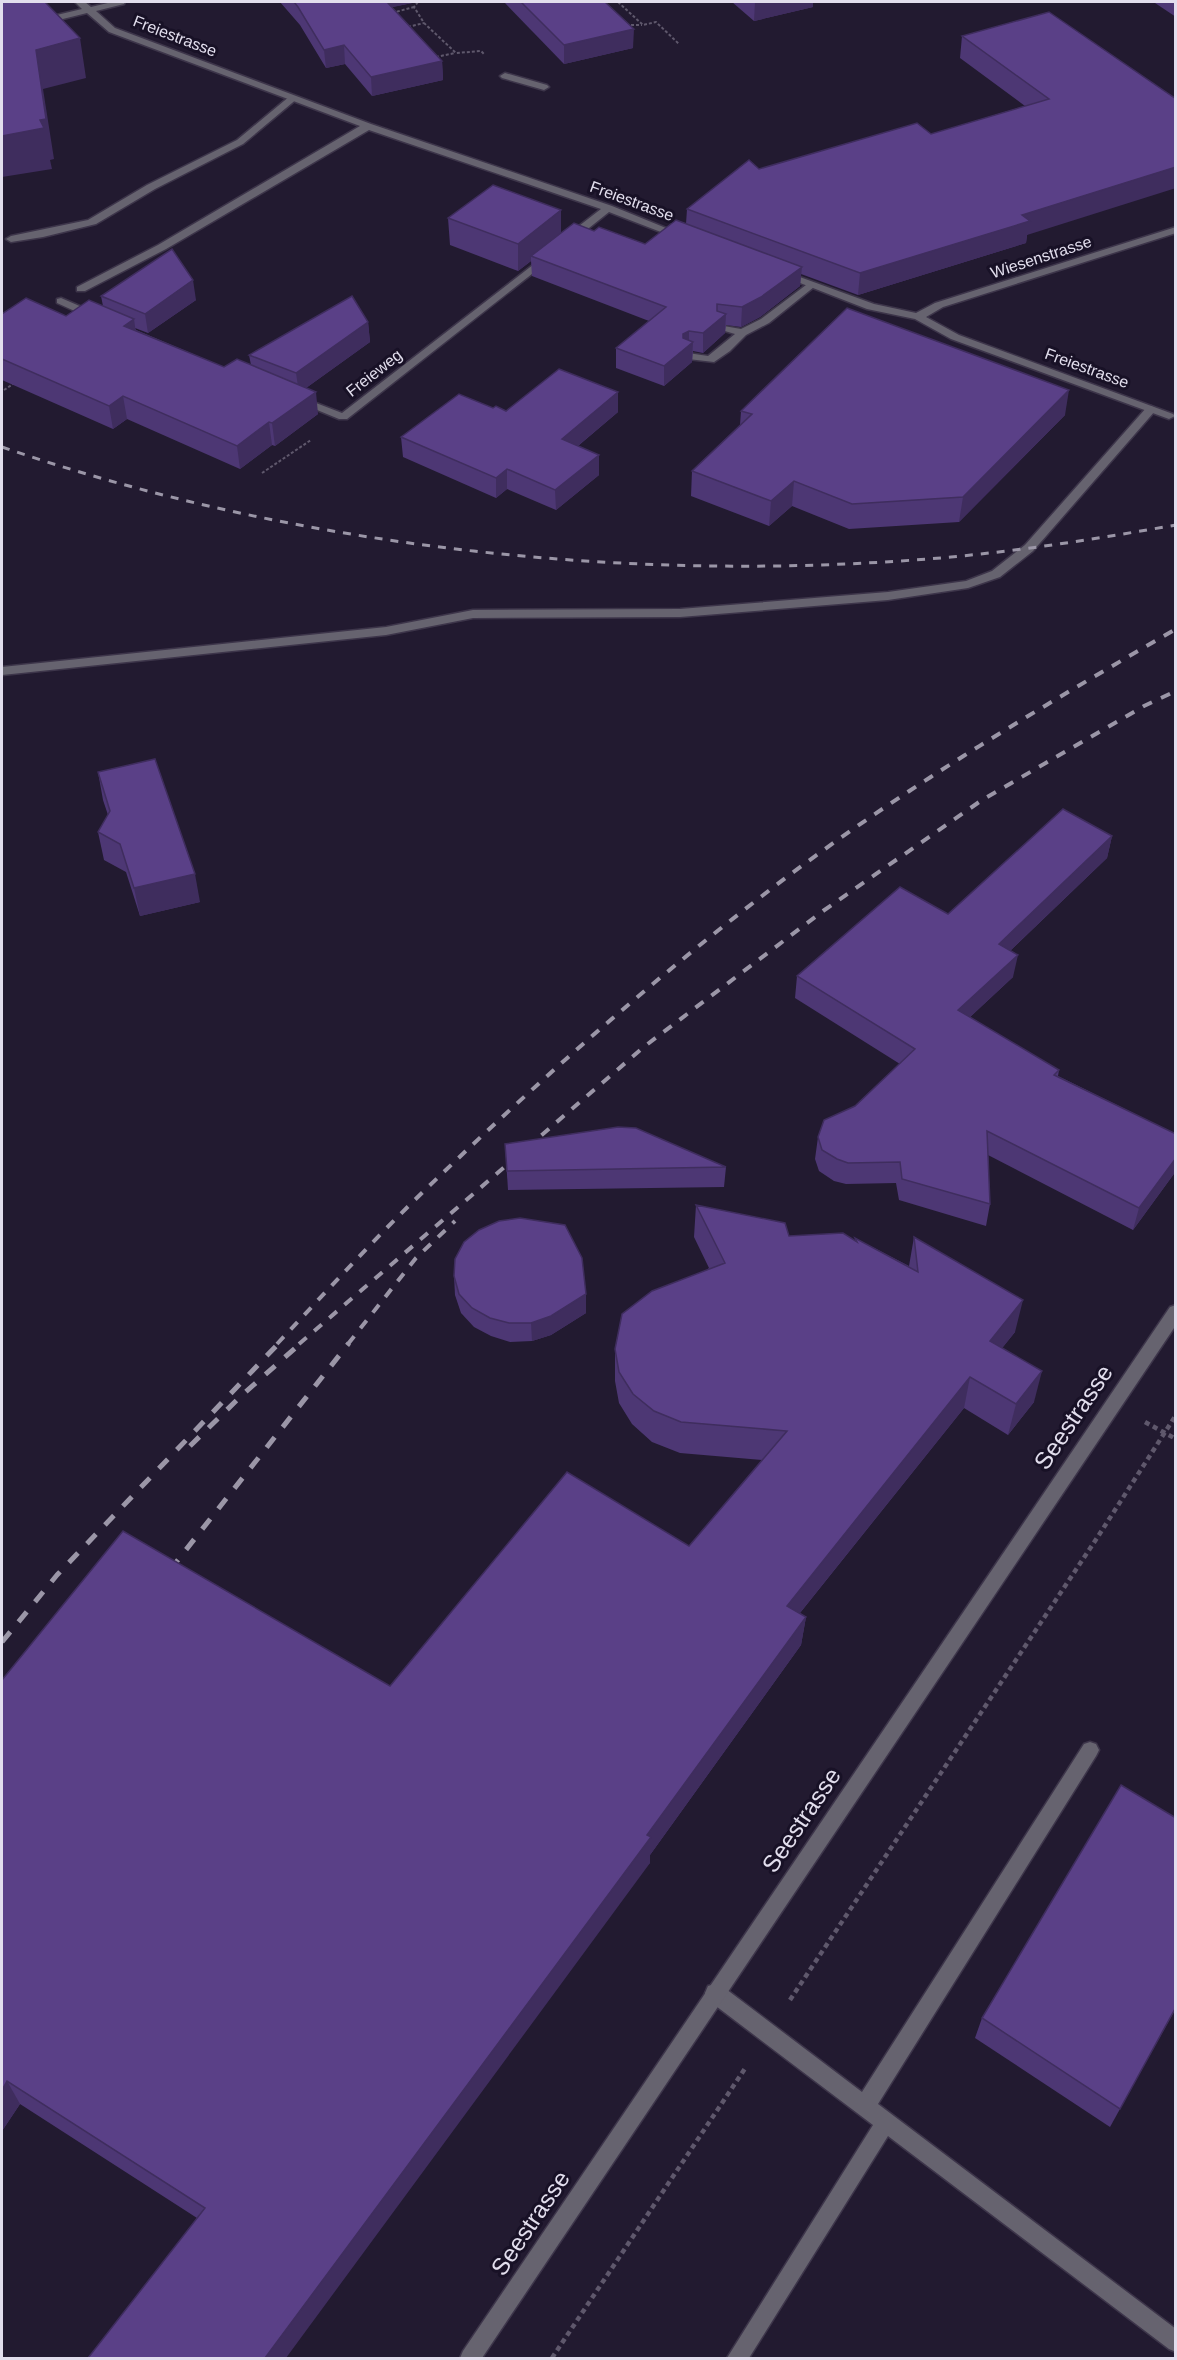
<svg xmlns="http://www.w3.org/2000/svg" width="1177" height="2360" viewBox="0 0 1177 2360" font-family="Arial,sans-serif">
  <rect width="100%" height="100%" fill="#221a30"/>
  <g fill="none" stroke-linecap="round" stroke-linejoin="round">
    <g stroke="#3d354a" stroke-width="3">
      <g id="service">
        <polygon points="505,73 547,85 549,87 544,90 502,78 500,76"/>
        <polygon points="290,96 298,98 243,144 155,189 96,224 43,237 11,242 6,239 11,236 88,220 147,185 237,140"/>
        <polygon points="810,282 815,285 814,287 769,323 746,335 730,351 714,362 688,359 683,356 688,353 708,356 735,334 718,329 718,325 741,329 761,319"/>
        <polygon points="1151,406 1157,409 1155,411 1033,551 1000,577 968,588 888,600 680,617 473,618 386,635 2,675 2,667 386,627 473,610 680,609 888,592 966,581 992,571 1025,545 1147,407"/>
        <polygon points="1090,1742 1096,1744 1099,1750 1096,1756 878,2104 1176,2329 1176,2352 1169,2349 888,2136 749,2358 727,2358 873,2125 708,2000 705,1993 708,1986 715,1984 722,1986 862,2092 1084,1744"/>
      </g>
    </g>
    <g stroke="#3d354a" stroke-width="3">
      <g id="minor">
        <polygon points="75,2 85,2 91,7 112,2 125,2 124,4 96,11 115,28 371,124 612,206 688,237 679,239 609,212 574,240 566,240 566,236 601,209 369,130 166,249 85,291 77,291 77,287 158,245 360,126 109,32 87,13 2,34 2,28 82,9"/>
        <polygon points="1176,227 1176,233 943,307 926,317 959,335 1173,414 1175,416 1169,419 951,339 915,319 867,309 777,274 786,272 874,304 916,313 935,303"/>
        <polygon points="547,254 552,257 551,259 347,419 339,419 293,400 299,397 303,398 342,413"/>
        <polygon points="61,298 98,314 99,316 98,318 90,318 57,303 57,299"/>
        <polygon points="1176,1305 1176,1325 482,2358 460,2358 463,2351 1170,1307"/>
      </g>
    </g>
    <g stroke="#5f586c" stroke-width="2" stroke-dasharray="3 2" stroke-linecap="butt">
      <polyline points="418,2 414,7 424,23 456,53 481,51 484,54"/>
      <polyline points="618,2 643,25 656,22 679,44"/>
      <polyline points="392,13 414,7"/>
      <polyline points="626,25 642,25"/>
      <polyline points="408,27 424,23"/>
      <polyline points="436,57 455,53"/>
      <polyline points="4,390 16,382"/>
      <polyline points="262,473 311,440"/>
    </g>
    <g stroke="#5f586c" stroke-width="4.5" stroke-dasharray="5 4" stroke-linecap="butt">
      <polyline points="1145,1422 1176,1439"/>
      <polyline points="790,2000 1097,1538 1176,1415"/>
      <polyline points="552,2358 746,2067"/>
    </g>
    <use href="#service" fill="#66636f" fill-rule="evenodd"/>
    <use href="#minor" fill="#66636f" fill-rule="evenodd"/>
    <path stroke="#9b96a7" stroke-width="3" stroke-dasharray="8 8" stroke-linecap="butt" d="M2,447C298,549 640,585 951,557C1027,550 1101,538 1176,525"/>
    <g stroke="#9b96a7" stroke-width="4" stroke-dasharray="10 10" stroke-linecap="butt">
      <path d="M277,1344C326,1292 374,1239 426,1189C533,1086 644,987 762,896C892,795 1034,711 1176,629"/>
      <polyline points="299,1344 645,1046 823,911 982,800 1144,706 1176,691"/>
      <polyline points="348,1344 416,1258 455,1221"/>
    </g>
    <g stroke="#9b96a7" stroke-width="5" stroke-dasharray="13 13" stroke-linecap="butt">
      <polyline points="190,1446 241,1396 301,1343"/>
      <polyline points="170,1570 349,1343"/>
      <polyline points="2,1642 57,1575 279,1343"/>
    </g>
  </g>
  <g fill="#4d3774">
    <polygon points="280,2 417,2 392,7 442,61 443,80 372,96 345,64 326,68 300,25"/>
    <polygon points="504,2 605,2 633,48 564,64"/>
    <polygon points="732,2 813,2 813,7 754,21"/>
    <polygon points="1155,2 1176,2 1176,17 1155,3"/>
    <polygon points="962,36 1176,99 1027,235 1026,243 858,295 801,274 800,286 760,317 741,327 726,325 725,333 703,353 693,351 692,362 664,386 616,368 616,348 649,321 532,276 531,261 518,271 450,245 448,218 561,233 594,231 645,244 686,224 687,209 759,169 931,134 1025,106 960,58"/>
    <polygon points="101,296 196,300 148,333 135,328 136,330 224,367 251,365 249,355 368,322 370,342 306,388 318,414 275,446 272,445 240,469 127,419 113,429 2,380 2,314 66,316 103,306"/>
    <polygon points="618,392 618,412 578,446 599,475 556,510 507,489 496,498 403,457 401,437 493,408 506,411"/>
    <polygon points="741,411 1065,415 959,522 849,529 792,506 769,526 691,496 692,471 740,425"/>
    <polygon points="98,772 200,902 140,916 126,872 104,860 98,832 108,815 103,800"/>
    <polygon points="1112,836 1107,858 1010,951 1013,977 970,1017 1059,1070 1058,1076 1176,1134 1176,1171 1133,1230 988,1155 990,1204 986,1226 899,1200 896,1183 846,1184 834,1181 819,1171 815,1159 818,1137 855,1106 900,1064 795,998 797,976 948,914"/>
    <polygon points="505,1144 726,1167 724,1187 508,1190"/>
    <polygon points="696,1205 789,1236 855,1241 855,1238 909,1266 914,1237 1015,1332 1002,1348 1034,1402 1008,1435 964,1408 800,1613 806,1617 801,1645 650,1855 650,1863 197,2218 20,2104 2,2131 2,1680 390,1686 689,1546 762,1460 680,1453 652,1442 632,1424 619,1403 615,1381 615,1349 709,1268 694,1237"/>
    <polygon points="454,1276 586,1294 586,1313 551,1335 532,1341 510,1342 491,1336 474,1327 461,1313 455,1295"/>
    <polygon points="1176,2008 1110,2127 975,2038 982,2018"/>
  </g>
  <g fill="#3f2d5e">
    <polygon points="378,2 417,2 379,10"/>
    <polygon points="755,2 813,2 813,7 754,21"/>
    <polygon points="634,29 633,48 564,64 564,45"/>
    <polygon points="80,38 86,78 43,89 54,159 50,160 52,169 2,177 2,136 40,120 36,50"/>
    <polygon points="344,45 345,64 326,68 324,50"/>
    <polygon points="442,61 443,80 372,96 371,77"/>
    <polygon points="1176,167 1176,188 1027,235 1026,243 858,295 860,273 1022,215"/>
    <polygon points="561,210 561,238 531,256 531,261 518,271 518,244"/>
    <polygon points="802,267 800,286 760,317 741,327 742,307"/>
    <polygon points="193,280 196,300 148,333 145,314"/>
    <polygon points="726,314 725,333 703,353 703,333"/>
    <polygon points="134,319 137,341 124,326"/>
    <polygon points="368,322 370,342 299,393 296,373"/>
    <polygon points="689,331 689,346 693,342 692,362 664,386 664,366 683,334"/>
    <polygon points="1069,390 1065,415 959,522 963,497"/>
    <polygon points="316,392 318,414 275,446 272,423"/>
    <polygon points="618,392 618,412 562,459 562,439"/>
    <polygon points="123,396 127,419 113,429 109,406"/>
    <polygon points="269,422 272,445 240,469 237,446"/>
    <polygon points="599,455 599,475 556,510 555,490"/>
    <polygon points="507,469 507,489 496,498 496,478"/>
    <polygon points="794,481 792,506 769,526 771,501"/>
    <polygon points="1112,836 1107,858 994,966 999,944"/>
    <polygon points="195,874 200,902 140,916 134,888"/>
    <polygon points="1018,955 1013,977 954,1032 958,1010"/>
    <polygon points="1176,1158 1176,1171 1133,1230 1139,1208"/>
    <polygon points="586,1294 586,1313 551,1335 532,1341 531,1323"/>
    <polygon points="1023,1300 1015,1332 983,1372 990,1341"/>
    <polygon points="1042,1371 1034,1402 1008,1435 1016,1404"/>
    <polygon points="970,1377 964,1408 783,1634 787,1606"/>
    <polygon points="806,1617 801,1645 650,1855 650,1863 286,2358 265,2358"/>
    <polygon points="7,2081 20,2104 2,2131 2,2090"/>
  </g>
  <g fill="#5a4087" stroke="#3f2d5e" stroke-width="1.5">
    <polygon points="2,2 45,2 80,38 36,50 46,119 40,120 44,128 2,136"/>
    <polygon points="294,2 387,2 442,61 371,77 344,45 324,50 298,7"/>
    <polygon points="521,2 605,2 634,29 564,45"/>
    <polygon points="1049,12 1176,99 1176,167 1022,215 1030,221 860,273 687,209 749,160 759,169 917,123 931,134 1049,99 962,36"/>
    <polygon points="493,185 561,210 518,244 448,218"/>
    <polygon points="676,220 802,267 761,297 742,307 717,304 717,311 726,314 703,333 689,331 683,334 683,338 693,342 664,366 616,348 666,307 531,256 574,223 594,231 599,227 645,244"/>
    <polygon points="172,249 193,280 145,314 101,296"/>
    <polygon points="352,296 368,322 296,373 249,355"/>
    <polygon points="26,298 66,316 89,300 134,319 124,326 224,367 237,359 316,392 272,423 269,422 237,446 123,396 109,406 2,359 2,314"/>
    <polygon points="847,308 1069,390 963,497 852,504 794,481 771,501 692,471 752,414 741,411"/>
    <polygon points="559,369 618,392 562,439 599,455 555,490 507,469 496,478 401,437 459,394 493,408 496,406 506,411"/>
    <polygon points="155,759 195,874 134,888 120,844 98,832 110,811 98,772"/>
    <polygon points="1063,809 1112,836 999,944 1018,955 958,1010 1059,1070 1054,1075 1176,1134 1176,1158 1139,1208 987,1131 990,1204 902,1179 900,1162 848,1163 837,1159 822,1150 818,1137 824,1120 855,1106 915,1049 797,976 900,887 948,914"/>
    <polygon points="618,1127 636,1128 726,1167 507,1171 505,1144"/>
    <polygon points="696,1205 785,1223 789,1236 843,1233 857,1242 855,1238 918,1272 914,1237 1023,1300 990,1341 1042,1371 1016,1404 970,1377 787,1606 806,1617 647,1835 651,1837 265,2358 88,2358 205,2208 7,2081 2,2090 2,1680 123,1531 390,1686 567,1472 689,1546 787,1431 681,1422 654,1411 633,1394 619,1372 615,1349 622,1314 652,1291 725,1263"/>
    <polygon points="520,1218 565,1225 582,1258 586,1294 551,1316 531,1323 509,1323 490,1318 472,1308 459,1294 454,1276 455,1259 464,1242 479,1230 499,1221"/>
    <polygon points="1121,1785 1176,1818 1176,2007 1120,2109 982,2018"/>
  </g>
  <g text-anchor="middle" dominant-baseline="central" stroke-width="6" stroke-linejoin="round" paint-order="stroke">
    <g font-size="16" fill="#e2deed" stroke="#181126">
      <text transform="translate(175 36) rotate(21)">Freiestrasse</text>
      <text transform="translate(632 201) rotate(20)">Freiestrasse</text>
      <text transform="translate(1041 257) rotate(-18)">Wiesenstrasse</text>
      <text transform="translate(1087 368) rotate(20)">Freiestrasse</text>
      <text transform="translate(374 373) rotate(-38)">Freieweg</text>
    </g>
    <g font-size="24" fill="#e2deed" stroke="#181126">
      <text transform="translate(1073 1417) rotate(-56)">Seestrasse</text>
      <text transform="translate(801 1820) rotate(-56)">Seestrasse</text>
      <text transform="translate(530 2223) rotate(-56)">Seestrasse</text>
    </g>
  </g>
  <rect width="1177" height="2360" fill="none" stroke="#e2deed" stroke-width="6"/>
</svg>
